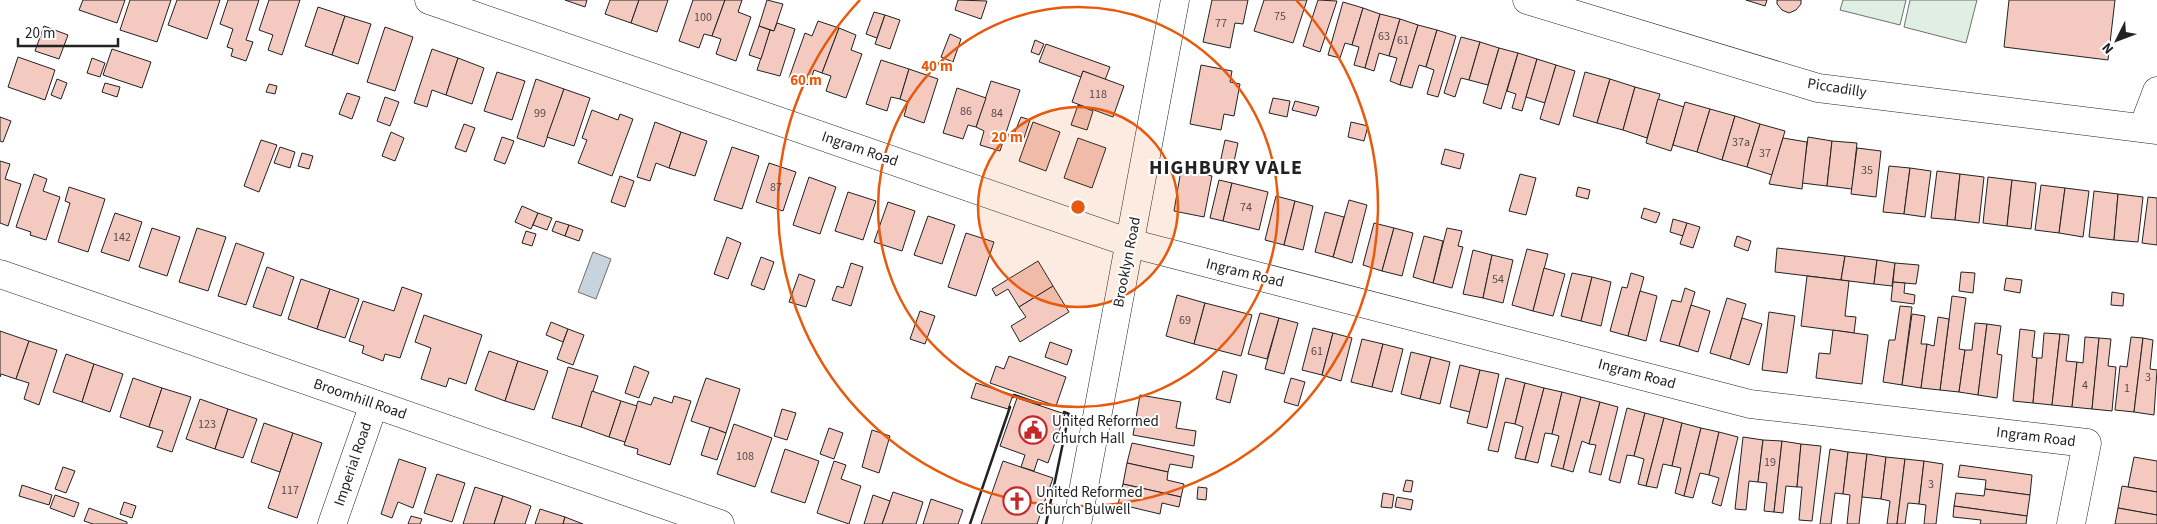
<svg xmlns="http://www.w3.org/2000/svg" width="2157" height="524" viewBox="0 0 2157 524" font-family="'Source Sans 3',sans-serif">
  <rect width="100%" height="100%" fill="#fff"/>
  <g fill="#e0efe3" stroke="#6f6f6f">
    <polygon points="1843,0 1906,0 1900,25 1840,10"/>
    <polygon points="1910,0 1977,0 1966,43 1904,27"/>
  </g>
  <polygon fill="#c7d3dd" stroke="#6f6f6f" points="593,252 611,259 596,299 578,292"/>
  <g fill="#f3c9c0" stroke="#222">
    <polygon points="83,0 125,0 117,23 79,10"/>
    <polygon points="130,0 171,0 157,42 120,30"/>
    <polygon points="177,0 220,0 207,39 168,25"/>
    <polygon points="228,0 259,0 246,40 253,42 246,61 231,56 233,49 227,47 233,29 220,24"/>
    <polygon points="269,0 300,0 282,55 268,50 273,35 259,30"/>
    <polygon points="565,0 587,0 585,7"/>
    <polygon points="610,0 639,0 631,23 605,14"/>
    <polygon points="639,0 668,0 657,32 631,23"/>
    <polygon points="693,0 725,0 712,36 704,34 699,48 679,41"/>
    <polygon points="725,0 742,0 738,12 751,17 736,61 716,54 721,39 712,36"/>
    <polygon points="767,0 783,4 774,31 759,26"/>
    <polygon points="958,0 987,1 981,19 955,10"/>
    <polygon points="1212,0 1248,0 1243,24 1235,23 1230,48 1203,42"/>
    <polygon points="1264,0 1307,0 1293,43 1254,31"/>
    <polygon points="1318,0 1337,1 1320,52 1303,46"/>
    <polygon points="1746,0 1767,0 1765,6"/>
    <polygon points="1777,0 1801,0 1801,4 1796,10 1789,13 1782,10 1777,4"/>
    <polygon points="2009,0 2115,0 2108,60 2004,47"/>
    <polygon points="1343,2 1363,8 1352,45 1345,43 1340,58 1328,55"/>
    <polygon points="318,7 345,16 332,55 305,46"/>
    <polygon points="1363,8 1380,14 1365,68 1354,65 1359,47 1352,45"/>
    <polygon points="874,12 885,15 877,38 866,34"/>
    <polygon points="1380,14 1400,19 1389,56 1379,53 1374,71 1365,68"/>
    <polygon points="885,15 900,20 890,49 875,44"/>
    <polygon points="345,16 371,24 358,64 332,55"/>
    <polygon points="1400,19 1418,25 1400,85 1390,81 1397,58 1389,56"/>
    <polygon points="818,21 839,28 822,73 814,70 809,85 789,78 805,33 812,36"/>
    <polygon points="777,23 795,29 780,76 757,70 770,30 774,31"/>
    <polygon points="1418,25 1437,30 1426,67 1419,65 1412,88 1400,85"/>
    <polygon points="44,26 68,35 59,59 35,51"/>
    <polygon points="759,26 770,30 761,59 749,55"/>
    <polygon points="385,27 413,37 395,91 367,82"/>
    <polygon points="839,28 856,35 851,50 862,54 846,98 826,91 831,76 822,73"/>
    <polygon points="1437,30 1456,36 1438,97 1427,94 1434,70 1426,67"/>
    <polygon points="950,34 961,39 953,62 941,57"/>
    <polygon points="1461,37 1480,42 1469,80 1461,78 1455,97 1444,93"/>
    <polygon points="1035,40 1044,44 1039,55 1031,52"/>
    <polygon points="1480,42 1499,48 1488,85 1469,80"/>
    <polygon points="1046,44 1110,67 1105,80 1083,71 1081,77 1039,62"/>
    <polygon points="1499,48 1518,53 1501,109 1483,103"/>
    <polygon points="112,49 151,62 142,88 103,75"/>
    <polygon points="432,49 458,58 446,95 432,90 427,107 414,103"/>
    <polygon points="1518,53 1537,59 1522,111 1512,108 1516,94 1507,91"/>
    <polygon points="18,57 55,70 45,100 8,87"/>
    <polygon points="92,58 105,63 100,77 87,73"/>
    <polygon points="458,58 484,68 472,104 446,95"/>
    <polygon points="1537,59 1556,65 1545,103 1526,97"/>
    <polygon points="881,60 909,69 900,99 891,97 887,111 866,104"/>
    <polygon points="1201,65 1232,71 1230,82 1240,84 1234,116 1224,114 1221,130 1190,124"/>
    <polygon points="1556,65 1575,71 1559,125 1540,119"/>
    <polygon points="909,69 938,79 924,123 904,116 908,102 900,99"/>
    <polygon points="1083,71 1124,86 1113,117 1072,102"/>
    <polygon points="497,72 525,81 512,120 484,111"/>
    <polygon points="1585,72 1610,79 1597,123 1573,116"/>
    <polygon points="57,79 67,83 61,99 51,95"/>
    <polygon points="536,79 564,89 544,147 517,138"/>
    <polygon points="1610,79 1635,87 1623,130 1597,123"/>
    <polygon points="991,81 1020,90 1000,151 980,145 984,131 976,127"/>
    <polygon points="105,83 120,87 117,97 102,92"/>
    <polygon points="269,84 277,86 275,94 266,92"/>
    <polygon points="1635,87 1660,94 1647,138 1623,130"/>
    <polygon points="957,88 986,98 976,127 968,125 963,139 943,133"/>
    <polygon points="564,89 590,98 574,146 547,137"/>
    <polygon points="347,93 360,97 352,119 339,114"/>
    <polygon points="385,97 399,102 390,126 377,121"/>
    <polygon points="1273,98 1290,101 1287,117 1269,113"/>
    <polygon points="1658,99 1684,107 1671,151 1646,143"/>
    <polygon points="1295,101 1319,107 1316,116 1292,110"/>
    <polygon points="1685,102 1710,109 1697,152 1673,145"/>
    <polygon points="1078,105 1093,111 1087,130 1071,125"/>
    <polygon points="1710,109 1735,116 1722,160 1697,152"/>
    <polygon points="592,110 618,120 620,114 633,119 612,176 578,163 587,140 582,138"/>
    <polygon points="1735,116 1760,124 1747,167 1722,160"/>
    <polygon points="0,117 11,121 3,142 0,141"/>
    <polygon points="1021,117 1030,120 1024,138 1014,134"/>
    <polygon points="655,122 681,132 669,168 656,163 650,181 637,177"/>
    <polygon points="1033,122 1060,132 1046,171 1019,161"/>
    <polygon points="1351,122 1368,126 1364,141 1348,137"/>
    <polygon points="464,124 475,128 466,152 455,148"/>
    <polygon points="1760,124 1785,131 1772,175 1747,167"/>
    <polygon points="391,132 404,138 395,161 382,156"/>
    <polygon points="681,132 707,141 695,176 669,168"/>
    <polygon points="502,137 514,141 505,164 494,160"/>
    <polygon points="1808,137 1832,141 1827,186 1802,183"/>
    <polygon points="1078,138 1106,148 1092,188 1064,178"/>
    <polygon points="1783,138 1807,142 1802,189 1769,184"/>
    <polygon points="261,140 277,145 259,192 244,186"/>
    <polygon points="1225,140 1238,143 1232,171 1219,168"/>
    <polygon points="1832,141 1857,143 1852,189 1827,186"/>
    <polygon points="280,147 295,152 290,168 274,163"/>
    <polygon points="732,147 759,156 742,209 714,200"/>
    <polygon points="1857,148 1881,151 1876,197 1851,194"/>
    <polygon points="1445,149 1464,154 1460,169 1441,164"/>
    <polygon points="302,153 313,156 309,169 298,166"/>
    <polygon points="0,161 10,164 5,179 21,184 8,226 0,223"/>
    <polygon points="769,163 796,172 783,211 756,202"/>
    <polygon points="1889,166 1910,168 1904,214 1883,212"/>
    <polygon points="1910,168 1931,171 1925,217 1904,214"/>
    <polygon points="1181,170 1212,176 1204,217 1174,211"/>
    <polygon points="1937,171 1960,174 1955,220 1931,218"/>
    <polygon points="34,174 47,179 43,191 60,197 46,240 30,235 31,232 16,227"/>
    <polygon points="1520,174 1536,178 1526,215 1509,211"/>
    <polygon points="1960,174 1984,177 1979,223 1955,220"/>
    <polygon points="620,176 634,181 625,207 611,202"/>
    <polygon points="809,177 836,187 820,234 793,225"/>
    <polygon points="1988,177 2012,180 2007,226 1983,223"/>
    <polygon points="1219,180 1232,183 1223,221 1210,218"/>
    <polygon points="2012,180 2036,183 2031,229 2007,226"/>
    <polygon points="1232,183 1268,192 1259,230 1223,221"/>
    <polygon points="2041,185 2065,188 2059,233 2035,230"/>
    <polygon points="69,187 105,199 88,252 58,242 70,203 65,201"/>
    <polygon points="1578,187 1590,190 1588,199 1576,196"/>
    <polygon points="2065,188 2089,191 2083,237 2059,233"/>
    <polygon points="2094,191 2118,194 2114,240 2089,237"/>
    <polygon points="848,192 876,201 863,240 835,231"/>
    <polygon points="2118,194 2143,197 2138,242 2114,240"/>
    <polygon points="1276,196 1295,201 1284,245 1265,240"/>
    <polygon points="2148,197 2157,198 2157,245 2142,243"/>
    <polygon points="1349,200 1367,205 1352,263 1333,257"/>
    <polygon points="1295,201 1313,206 1303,250 1284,245"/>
    <polygon points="888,202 915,211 902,251 874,242"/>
    <polygon points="522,206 538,213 531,229 515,222"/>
    <polygon points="1644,208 1660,213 1656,223 1641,218"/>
    <polygon points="1325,212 1344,217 1333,257 1315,252"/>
    <polygon points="115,213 142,222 129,261 101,252"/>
    <polygon points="538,213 552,218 547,230 533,225"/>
    <polygon points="928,216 955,225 942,264 914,255"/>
    <polygon points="1673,219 1687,223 1683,236 1670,232"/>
    <polygon points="556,221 569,225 565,236 552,231"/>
    <polygon points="1374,223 1394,228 1382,271 1363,265"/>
    <polygon points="1687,223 1700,227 1693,248 1680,244"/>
    <polygon points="569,225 583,230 579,241 565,236"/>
    <polygon points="152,228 180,237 167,276 139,267"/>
    <polygon points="197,228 226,237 208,291 179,282"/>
    <polygon points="1394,228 1413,233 1402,276 1382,271"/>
    <polygon points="1447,228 1462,231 1458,246 1463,247 1452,288 1433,283"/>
    <polygon points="526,231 536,234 532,246 522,243"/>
    <polygon points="966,233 994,242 976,296 948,287"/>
    <polygon points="1424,236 1443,241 1433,283 1413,277"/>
    <polygon points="1737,236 1751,241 1748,251 1734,246"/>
    <polygon points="727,237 741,243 728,279 714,274"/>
    <polygon points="236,243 264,253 246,305 218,296"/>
    <polygon points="1777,248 1845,256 1841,280 1775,272"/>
    <polygon points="1527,249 1548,254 1533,311 1512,305"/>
    <polygon points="1473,250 1492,255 1483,298 1463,294"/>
    <polygon points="1492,255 1513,260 1503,303 1483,298"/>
    <polygon points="1845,256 1877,260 1874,284 1841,280"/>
    <polygon points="761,257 774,262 764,290 751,285"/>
    <polygon points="1877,260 1895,263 1892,286 1874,284"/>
    <polygon points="1038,261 1053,286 1019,307 1008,289 996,296 992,289"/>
    <polygon points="851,263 863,267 851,306 832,300 837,286 843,288"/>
    <polygon points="1895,263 1919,265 1916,284 1893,282"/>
    <polygon points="267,267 294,277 281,316 253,307"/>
    <polygon points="1544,268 1565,274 1553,316 1533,311"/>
    <polygon points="1961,272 1975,273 1973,293 1959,291"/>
    <polygon points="1572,273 1592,277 1581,321 1561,316"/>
    <polygon points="1631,273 1644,277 1628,336 1610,331 1622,287 1627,288"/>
    <polygon points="799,274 815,280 806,307 789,302"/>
    <polygon points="1807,276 1849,281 1845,316 1856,317 1854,333 1801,326"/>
    <polygon points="1592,277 1611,282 1601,326 1581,321"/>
    <polygon points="2006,278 2022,280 2020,293 2004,290"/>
    <polygon points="301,279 330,289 317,329 288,319"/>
    <polygon points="1893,282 1905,283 1904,293 1915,295 1914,304 1891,301"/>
    <polygon points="1053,286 1069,312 1020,342 1011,326 1026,317 1019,307"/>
    <polygon points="402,287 422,294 400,358 385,354 383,361 362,353 364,346 349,341 363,301 394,311"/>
    <polygon points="1685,288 1695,292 1679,346 1660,341 1672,300 1681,302"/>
    <polygon points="330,289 359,299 345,338 317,329"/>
    <polygon points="1640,291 1657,296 1646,341 1628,336"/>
    <polygon points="2112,292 2124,294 2123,306 2111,305"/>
    <polygon points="1177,295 1205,303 1194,344 1166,336"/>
    <polygon points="1952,296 1966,298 1959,349 1965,350 1959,392 1940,390"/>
    <polygon points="1727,298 1746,304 1730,359 1710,353"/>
    <polygon points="1205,303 1252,315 1241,356 1194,344"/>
    <polygon points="1691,305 1710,311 1698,352 1679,346"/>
    <polygon points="1900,306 1912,307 1902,385 1883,382 1889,340 1895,340"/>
    <polygon points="920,311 935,316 925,344 910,339"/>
    <polygon points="1769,312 1795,316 1787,373 1762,370"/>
    <polygon points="1260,313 1279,318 1267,359 1248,354"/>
    <polygon points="1912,314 1925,316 1921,344 1927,344 1921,388 1902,385"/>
    <polygon points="424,315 482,335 466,384 449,378 446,387 421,379 431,348 415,342"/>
    <polygon points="1938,317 1949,319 1940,390 1921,388 1927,344 1934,346"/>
    <polygon points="1279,318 1298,323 1284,374 1265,369"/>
    <polygon points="1742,318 1762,324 1749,365 1730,359"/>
    <polygon points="551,322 568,329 563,342 546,335"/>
    <polygon points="1975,323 1987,324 1978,395 1959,392 1965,350 1972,350"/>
    <polygon points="1987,324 2001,326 1997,354 2002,355 1997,398 1978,395"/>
    <polygon points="1313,328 1333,333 1322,375 1302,370"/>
    <polygon points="568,329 584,335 573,365 557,359"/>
    <polygon points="2020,329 2035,331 2032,357 2037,358 2033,403 2013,401"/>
    <polygon points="1833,330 1868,335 1862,384 1816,378 1819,353 1830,354"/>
    <polygon points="0,331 29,341 16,379 1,374 0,377"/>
    <polygon points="1333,333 1352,338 1341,381 1322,375"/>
    <polygon points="2044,333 2060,334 2052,405 2033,403 2037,358 2042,358"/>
    <polygon points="2060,334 2069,335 2066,361 2077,362 2072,407 2052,405"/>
    <polygon points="2085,337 2099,338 2092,409 2072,407 2077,362 2083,363"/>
    <polygon points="2131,337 2143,338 2134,412 2115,410 2120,366 2127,367"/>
    <polygon points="2099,338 2111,339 2108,366 2116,367 2112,411 2092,409"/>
    <polygon points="2143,338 2153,340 2150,369 2157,370 2154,415 2134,412"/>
    <polygon points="1362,339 1383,344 1372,387 1351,382"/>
    <polygon points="29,341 57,350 39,405 24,399 29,383 16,379"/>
    <polygon points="1050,342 1072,350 1067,365 1045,357"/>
    <polygon points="1383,344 1403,349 1392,392 1372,387"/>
    <polygon points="489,351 518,361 505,401 475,390"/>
    <polygon points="1411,352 1431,357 1420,399 1401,394"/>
    <polygon points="66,354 94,364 82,402 53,392"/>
    <polygon points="1009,356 1066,377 1056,406 990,383 996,366 1004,369"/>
    <polygon points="1431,357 1450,362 1440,404 1420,399"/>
    <polygon points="518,361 548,371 534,410 505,401"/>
    <polygon points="94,364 123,374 110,412 82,402"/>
    <polygon points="1460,365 1480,370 1470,412 1450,407"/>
    <polygon points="634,366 649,372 639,398 625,393"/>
    <polygon points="568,367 598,376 581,427 552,418"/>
    <polygon points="1480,370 1499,374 1487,428 1467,423"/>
    <polygon points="1223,371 1237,375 1230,403 1216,399"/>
    <polygon points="133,378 162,388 149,427 120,417"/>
    <polygon points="706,378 740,389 726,433 691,421"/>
    <polygon points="1291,378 1305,382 1298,406 1284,402"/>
    <polygon points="1506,378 1525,383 1515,424 1505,422 1498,452 1488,450"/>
    <polygon points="976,383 1013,395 1008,409 971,398"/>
    <polygon points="1525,383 1544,388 1525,460 1515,458 1523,427 1515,424"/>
    <polygon points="162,388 191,397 172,452 157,447 163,431 149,427"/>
    <polygon points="1544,388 1562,392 1552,434 1545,433 1538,463 1525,460"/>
    <polygon points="592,391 621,401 609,437 581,427"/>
    <polygon points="1562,392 1581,397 1563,469 1551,466 1559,436 1552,434"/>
    <polygon points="1140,395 1181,402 1176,428 1196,431 1194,446 1133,435"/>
    <polygon points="674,396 691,401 670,465 637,454 638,449 624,445 638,401 651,405 654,397 672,403"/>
    <polygon points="1581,397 1600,402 1589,444 1582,441 1573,472 1563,469"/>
    <polygon points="1017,398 1065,414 1048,463 1038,459 1034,471 1021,467 1025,455 1000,446"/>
    <polygon points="200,399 228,409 215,449 186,439"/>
    <polygon points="621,401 637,406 625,442 609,437"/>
    <polygon points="1600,402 1618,407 1601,475 1589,472 1596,445 1589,444"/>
    <polygon points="1627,408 1645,413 1634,456 1627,455 1620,483 1609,480"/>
    <polygon points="228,409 257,419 243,458 215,449"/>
    <polygon points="782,409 796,413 787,440 774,436"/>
    <polygon points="1645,413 1664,418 1646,486 1638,484 1644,459 1634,456"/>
    <polygon points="1664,418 1682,423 1672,466 1663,464 1657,488 1646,486"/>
    <polygon points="264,423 293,433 280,472 251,462"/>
    <polygon points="1682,423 1701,428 1684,496 1675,493 1681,468 1672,466"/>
    <polygon points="734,424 772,438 755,487 717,474"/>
    <polygon points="710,427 726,433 717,460 701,455"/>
    <polygon points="829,428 843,433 834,459 820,454"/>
    <polygon points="1701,428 1719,432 1709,475 1700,473 1693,498 1684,496"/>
    <polygon points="872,430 890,436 879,473 862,467"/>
    <polygon points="1719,432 1738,437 1721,506 1712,503 1719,478 1709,475"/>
    <polygon points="293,433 322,443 297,518 268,508"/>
    <polygon points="1743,437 1763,440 1758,482 1749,481 1746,510 1735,509"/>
    <polygon points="1763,440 1782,441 1774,512 1764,511 1767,483 1758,482"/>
    <polygon points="1782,441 1801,444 1797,487 1786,486 1783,513 1774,512"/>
    <polygon points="1132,443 1194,456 1192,468 1170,464 1168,472 1127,463"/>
    <polygon points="1801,444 1821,446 1812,521 1799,520 1802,487 1797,487"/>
    <polygon points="785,449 819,461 805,503 771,492"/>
    <polygon points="1830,449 1848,452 1843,494 1835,493 1831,524 1820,524"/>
    <polygon points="1848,452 1867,454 1859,524 1847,524 1850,495 1843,494"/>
    <polygon points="1867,454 1886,457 1881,499 1862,497"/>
    <polygon points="1886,457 1905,459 1897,524 1887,524 1890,501 1881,499"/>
    <polygon points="2134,457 2157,461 2157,492 2128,487"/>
    <polygon points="399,459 426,468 413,508 398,502 392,518 381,514"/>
    <polygon points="1905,459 1924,461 1919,504 1908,503 1905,524 1897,524"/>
    <polygon points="834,461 846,465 841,479 861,486 849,524 817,513"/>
    <polygon points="1003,461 1053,478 1037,524 981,524"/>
    <polygon points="1924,461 1943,464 1936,524 1924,524 1926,505 1919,504"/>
    <polygon points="1127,463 1168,472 1167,480 1184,484 1181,497 1123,484"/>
    <polygon points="1960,465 2032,475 2030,495 1985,489 1986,480 1958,477"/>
    <polygon points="63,467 75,471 66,493 55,489"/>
    <polygon points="437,474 465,483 452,522 424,513"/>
    <polygon points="1406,480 1413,481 1411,492 1403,491"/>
    <polygon points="1123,484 1181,497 1179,507 1162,503 1160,514 1118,504"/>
    <polygon points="22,485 52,495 49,505 19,496"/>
    <polygon points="2122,486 2157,492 2157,515 2118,508"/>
    <polygon points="475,487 503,496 494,524 463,524"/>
    <polygon points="1198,487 1207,488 1206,500 1197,499"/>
    <polygon points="1985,489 2030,495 2027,516 1954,506 1956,493 1984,496"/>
    <polygon points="893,492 923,502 916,524 882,524"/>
    <polygon points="1383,493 1394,495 1392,508 1381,507"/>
    <polygon points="55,495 79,503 74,517 50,508"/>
    <polygon points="873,495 890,501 882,524 864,524"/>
    <polygon points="503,496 531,506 525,524 494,524"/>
    <polygon points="1397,497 1413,500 1411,510 1395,507"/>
    <polygon points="931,499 963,510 958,524 923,524"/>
    <polygon points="124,502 136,506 132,518 120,514"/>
    <polygon points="1954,506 2027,516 2026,524 1980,524 1981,520 1953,517"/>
    <polygon points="89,508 127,522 127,524 93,524 84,521"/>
    <polygon points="2118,508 2157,515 2157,524 2115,524"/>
    <polygon points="540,509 565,517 563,524 535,524"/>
    <polygon points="411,516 422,519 420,524 408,524"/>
    <polygon points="565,517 583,524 563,524"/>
  </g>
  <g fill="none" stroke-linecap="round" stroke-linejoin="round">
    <g stroke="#222" stroke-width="29">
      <g id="minor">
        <polyline points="429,0 1130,243 1750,404 2087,443 2071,524"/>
        <polyline points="1527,0 1818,88 2157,130"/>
        <polyline points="2143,128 2157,91"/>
        <polyline points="0,274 720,524"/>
        <polyline points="332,524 374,404"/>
        <polyline points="1077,524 1175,0"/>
      </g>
    </g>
    <use href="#minor" stroke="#fff" stroke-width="28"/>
    <g stroke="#222" stroke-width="2.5">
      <polyline points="1013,397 1014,395 1040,404"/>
      <polyline points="970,524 1010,407"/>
      <polyline points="1046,524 1069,414 1064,412"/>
    </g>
  </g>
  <circle cx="1078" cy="207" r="100" fill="#e8590c" fill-opacity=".12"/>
  <g fill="none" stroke="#e8590c" stroke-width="2.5">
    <circle cx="1078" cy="207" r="100"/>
    <circle cx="1078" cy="207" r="200"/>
    <path d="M1296 0A300 300 0 1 1 860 0"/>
  </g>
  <defs>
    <g id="civic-ring" transform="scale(1.4375)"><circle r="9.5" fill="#fff" stroke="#c62828" stroke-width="1.5"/><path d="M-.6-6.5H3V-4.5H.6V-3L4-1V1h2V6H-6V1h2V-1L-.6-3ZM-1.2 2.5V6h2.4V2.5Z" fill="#c62828"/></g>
    <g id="church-ring" transform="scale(1.4375)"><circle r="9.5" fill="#fff" stroke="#c62828" stroke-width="1.5"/><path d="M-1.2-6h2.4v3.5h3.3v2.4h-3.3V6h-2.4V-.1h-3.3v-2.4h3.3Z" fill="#c62828"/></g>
  </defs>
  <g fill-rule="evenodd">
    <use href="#civic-ring" x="1033" y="430"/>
    <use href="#church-ring" x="1017" y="501"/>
  </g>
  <g text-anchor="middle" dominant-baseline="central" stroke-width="4" stroke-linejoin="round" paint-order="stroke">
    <g font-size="12" fill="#564c4a">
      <text x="1280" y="16">75</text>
      <text x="703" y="17">100</text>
      <text x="1221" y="23">77</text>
      <text x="1384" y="36">63</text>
      <text x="1403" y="40">61</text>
      <text x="1098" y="94">118</text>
      <text x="966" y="111">86</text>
      <text x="540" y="113">99</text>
      <text x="997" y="113">84</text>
      <text x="1741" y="142">37a</text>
      <text x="1765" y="153">37</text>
      <text x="1867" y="170">35</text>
      <text x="776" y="187">87</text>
      <text x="1246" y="207">74</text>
      <text x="122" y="237">142</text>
      <text x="1498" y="279">54</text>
      <text x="1185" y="320">69</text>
      <text x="1317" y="351">61</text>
      <text x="2148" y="377">3</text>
      <text x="2085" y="385">4</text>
      <text x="2127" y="388">1</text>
      <text x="207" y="424">123</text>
      <text x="745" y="456">108</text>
      <text x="1770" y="462">19</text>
      <text x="1931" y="484">3</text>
      <text x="290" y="490">117</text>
    </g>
    <g font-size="15" fill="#222" stroke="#fff">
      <text transform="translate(1837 88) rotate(9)">Piccadilly</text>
      <text transform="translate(860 149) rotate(19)">Ingram Road</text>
      <text transform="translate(1127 262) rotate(-79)">Brooklyn Road</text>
      <text transform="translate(1245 273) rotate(14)">Ingram Road</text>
      <text transform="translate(1637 374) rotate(15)">Ingram Road</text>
      <text transform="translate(360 399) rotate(19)">Broomhill Road</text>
      <text transform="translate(2036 437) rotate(7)">Ingram Road</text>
      <text transform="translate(353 464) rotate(-71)">Imperial Road</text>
    </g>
    <g font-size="15" fill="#222" stroke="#fff" text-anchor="start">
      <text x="1052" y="421">United Reformed<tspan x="1052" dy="17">Church Hall</tspan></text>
      <text x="1036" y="492">United Reformed<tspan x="1036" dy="17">Church Bulwell</tspan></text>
    </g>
    <g font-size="20" font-weight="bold" letter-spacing="1" fill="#222" stroke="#fff">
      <text x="1226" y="168">HIGHBURY VALE</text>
    </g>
  </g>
  <circle cx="1078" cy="207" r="8" fill="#e8590c" stroke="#fff" stroke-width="2.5"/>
  <g font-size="15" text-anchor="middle" font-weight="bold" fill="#e8590c" stroke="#fff" stroke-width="4" stroke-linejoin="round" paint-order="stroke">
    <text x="937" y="71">40 m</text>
    <text x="806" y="85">60 m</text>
    <text x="1007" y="142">20 m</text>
  </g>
  <g transform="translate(2117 40) rotate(228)" stroke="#ffffff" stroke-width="4" paint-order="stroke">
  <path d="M0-4L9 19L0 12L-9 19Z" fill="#222222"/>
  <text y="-8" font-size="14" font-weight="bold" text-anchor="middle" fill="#222222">N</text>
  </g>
  <path d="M18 38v8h100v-8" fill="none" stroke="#222222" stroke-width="2.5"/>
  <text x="25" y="38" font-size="15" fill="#222222" stroke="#ffffff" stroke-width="4" paint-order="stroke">20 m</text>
</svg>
